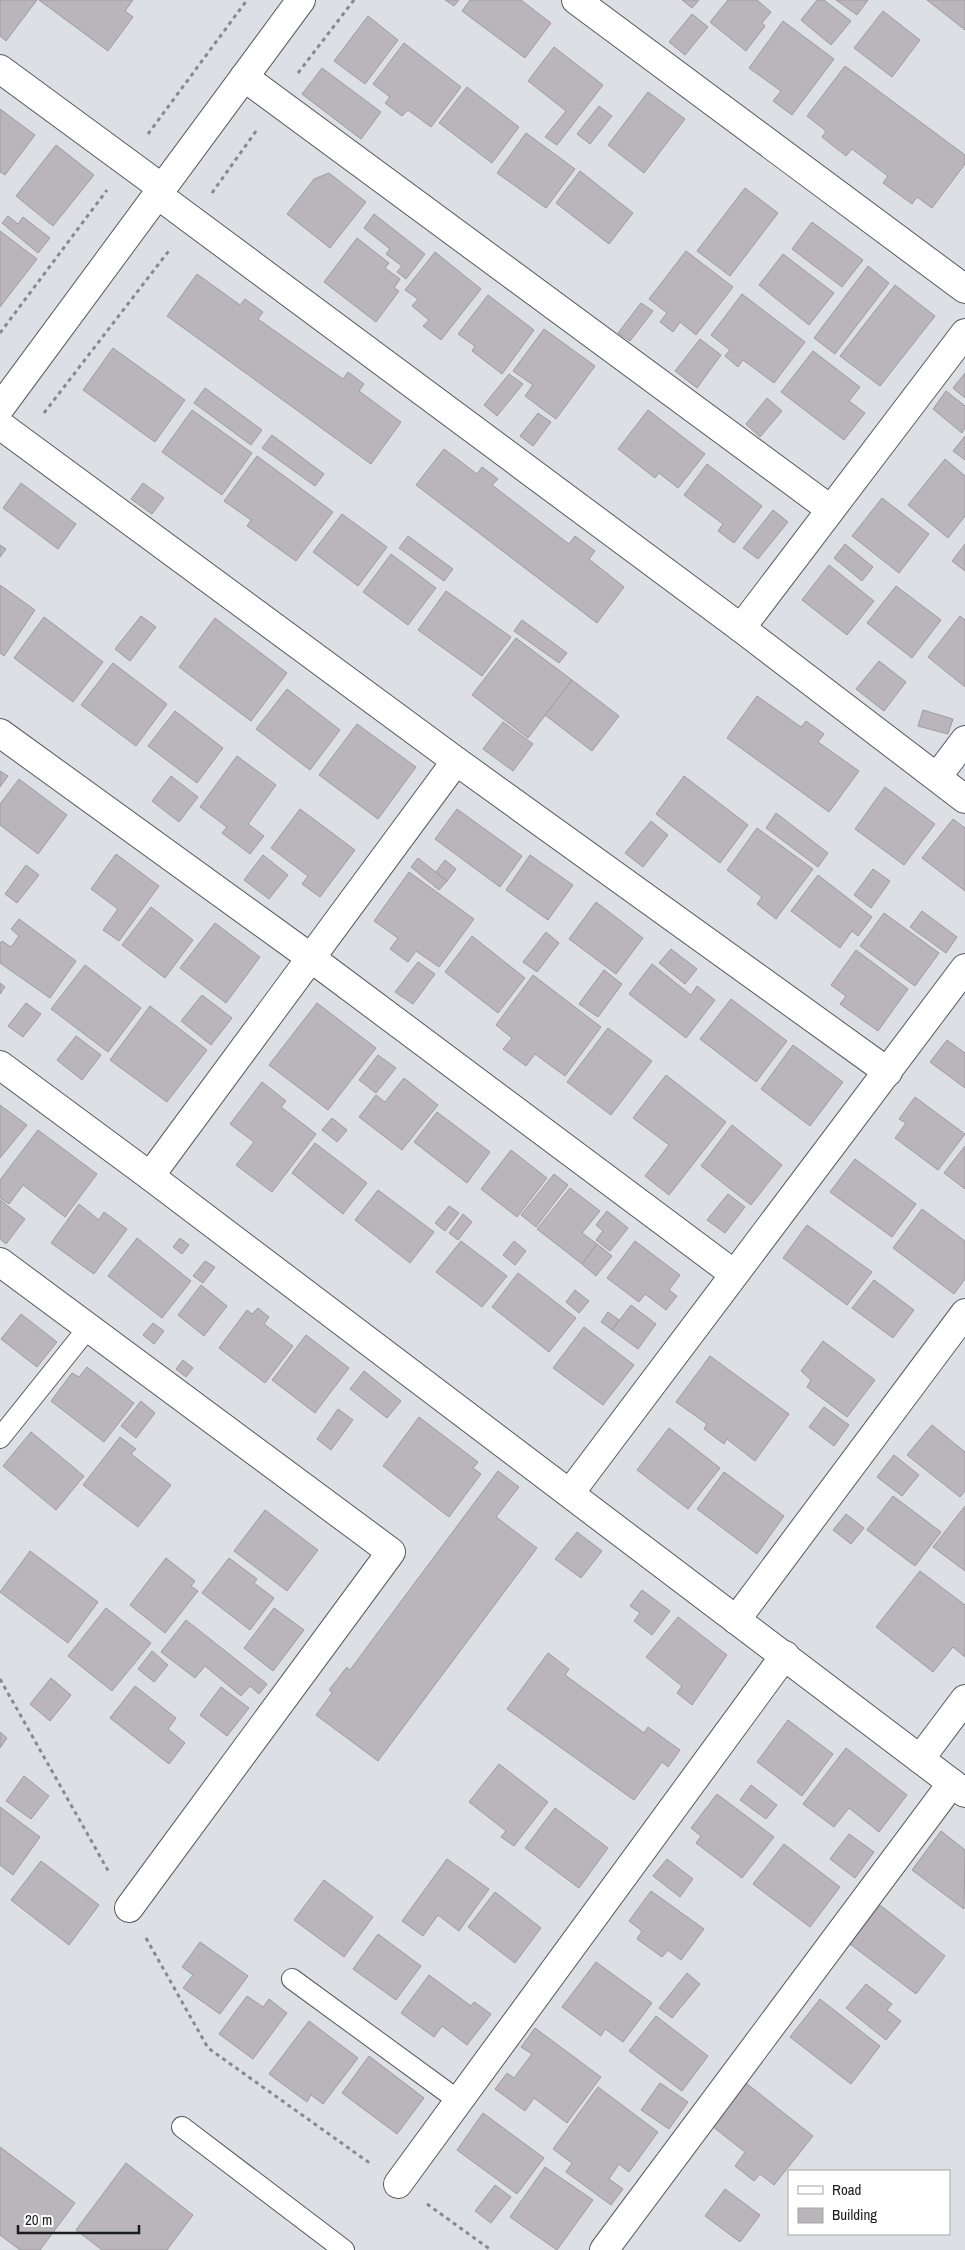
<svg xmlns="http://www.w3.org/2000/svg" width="965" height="2250" viewBox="0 0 965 2250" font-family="'Archivo Narrow',sans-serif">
  <rect width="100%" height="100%" fill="#dce0e5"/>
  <g fill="#b9b5ba" stroke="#9f9ba0">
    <polygon points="0,0 37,0 6,41 0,36"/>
    <polygon points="39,0 133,0 125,11 133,17 108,51"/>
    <polygon points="445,0 459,0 454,6"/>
    <polygon points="470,0 521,0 551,23 525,58 462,11"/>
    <polygon points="682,0 699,0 692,8"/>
    <polygon points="728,0 757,0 771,12 762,23 765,26 746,51 710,22"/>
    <polygon points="817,0 824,0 851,21 831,45 801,20"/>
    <polygon points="836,0 868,0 857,15"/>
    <polygon points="927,0 965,0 965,30"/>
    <polygon points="883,11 920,40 892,77 854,48"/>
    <polygon points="692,14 708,27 685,55 669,42"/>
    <polygon points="368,16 398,40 365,84 334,61"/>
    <polygon points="783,21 834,59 792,115 773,101 781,91 749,68"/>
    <polygon points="404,43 461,87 431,127 408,110 402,116 385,103 390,97 373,84"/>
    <polygon points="554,47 603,85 557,145 545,137 566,111 528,81"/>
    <polygon points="845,66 965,155 965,164 932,208 917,197 912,204 883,183 888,176 852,149 846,156 822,137 826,131 807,116"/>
    <polygon points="322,68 381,112 361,139 302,94"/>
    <polygon points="467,87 519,127 492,163 439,123"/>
    <polygon points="648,92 685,119 644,173 608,145"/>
    <polygon points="599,106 612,116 590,144 577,134"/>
    <polygon points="0,109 35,135 5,175 0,172"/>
    <polygon points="526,133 575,169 546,208 497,173"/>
    <polygon points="56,145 94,175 53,226 16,196"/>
    <polygon points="580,171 633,213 609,244 556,203"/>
    <polygon points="329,173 366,202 330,248 287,214 314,179"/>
    <polygon points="745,188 778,213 730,276 697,251"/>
    <polygon points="374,214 425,254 406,279 397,272 402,266 386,254 390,249 364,228"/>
    <polygon points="8,216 18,224 23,217 50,238 38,253 2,223"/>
    <polygon points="812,222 863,260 842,287 792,249"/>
    <polygon points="0,231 37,259 0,307"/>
    <polygon points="357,238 389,263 385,268 400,279 394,288 399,291 376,322 324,282"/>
    <polygon points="686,251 733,287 696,335 680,322 673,332 660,322 667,313 649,299"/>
    <polygon points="435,252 481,289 441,340 423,326 429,320 412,306 418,299 405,290"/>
    <polygon points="783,254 834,293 809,325 759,285"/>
    <polygon points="868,266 889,283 835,354 814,338"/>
    <polygon points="197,274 240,305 245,299 263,312 258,319 343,379 348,372 364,384 359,391 401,422 371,464 167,316"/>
    <polygon points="895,285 935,316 880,386 840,356"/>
    <polygon points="742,294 805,342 774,383 743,360 738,367 725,356 730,350 711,335"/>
    <polygon points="488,295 534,330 502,374 472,351 475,346 458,334"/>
    <polygon points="641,303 653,311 630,341 618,333"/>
    <polygon points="544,329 595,366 556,419 525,396 533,385 513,371"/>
    <polygon points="700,339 721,355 697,388 675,371"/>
    <polygon points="113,348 185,400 155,442 83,390"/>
    <polygon points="813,351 860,387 849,401 865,413 844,440 781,392"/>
    <polygon points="965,373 965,398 953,388"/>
    <polygon points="509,374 523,384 497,416 484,405"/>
    <polygon points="205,388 262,430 251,445 194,403"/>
    <polygon points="946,391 965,406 965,428 962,433 933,409"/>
    <polygon points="767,398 782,411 760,437 746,424"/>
    <polygon points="192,410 252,453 222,495 162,452"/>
    <polygon points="648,410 705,454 678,488 659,473 655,478 618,449"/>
    <polygon points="538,413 551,422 533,446 520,436"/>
    <polygon points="272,435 324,474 315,486 262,448"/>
    <polygon points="965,436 965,460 953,451"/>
    <polygon points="444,449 477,474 482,467 498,479 492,485 569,544 575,536 595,551 589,559 624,587 597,623 416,485"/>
    <polygon points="257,456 333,512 296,561 247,526 251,520 224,501"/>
    <polygon points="945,459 965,476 965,516 948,538 908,505"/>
    <polygon points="707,464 762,506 734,543 718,531 723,524 684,495"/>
    <polygon points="21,483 76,524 58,549 3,508"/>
    <polygon points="143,483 164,498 152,514 131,499"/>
    <polygon points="882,498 929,534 899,573 852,536"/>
    <polygon points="773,510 788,522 758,559 743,548"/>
    <polygon points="342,514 387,547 358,586 313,552"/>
    <polygon points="408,536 453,569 444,581 399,548"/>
    <polygon points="845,544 873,567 862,581 834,558"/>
    <polygon points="965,544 965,571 952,561"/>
    <polygon points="0,545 6,549 0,557"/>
    <polygon points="391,554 436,588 408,625 363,592"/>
    <polygon points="829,565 874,601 847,635 802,600"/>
    <polygon points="0,585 35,610 4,656 0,653"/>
    <polygon points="896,586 941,620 912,658 867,623"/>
    <polygon points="446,591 511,637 482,676 418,630"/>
    <polygon points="141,616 156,627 130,661 115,649"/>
    <polygon points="960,616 965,620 965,687 928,657"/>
    <polygon points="44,617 103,662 73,702 14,658"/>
    <polygon points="215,618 287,673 251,721 179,667"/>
    <polygon points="522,620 567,653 559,663 514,631"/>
    <polygon points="516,638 572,680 528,738 472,695"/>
    <polygon points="879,661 906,682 884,711 856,689"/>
    <polygon points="113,663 167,704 136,746 81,705"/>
    <polygon points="572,680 619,716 592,751 545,715"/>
    <polygon points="287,689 340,730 310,770 256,729"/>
    <polygon points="757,696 801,727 806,721 824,734 818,742 859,771 829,812 727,738"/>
    <polygon points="923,710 953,719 948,734 918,726"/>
    <polygon points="175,711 223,748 197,783 148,746"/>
    <polygon points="503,722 533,744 513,771 483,749"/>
    <polygon points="357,724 416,767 378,819 319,775"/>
    <polygon points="237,756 276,785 248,824 264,836 250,854 222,833 227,827 200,807"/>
    <polygon points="0,771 8,776 0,787"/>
    <polygon points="171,776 198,797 179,822 152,801"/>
    <polygon points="684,776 748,825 720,863 656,814"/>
    <polygon points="19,779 67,815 38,854 0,825 0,804"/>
    <polygon points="885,787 935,824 904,865 855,829"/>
    <polygon points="300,809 355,850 320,897 302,884 308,876 271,848"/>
    <polygon points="457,809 522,856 500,887 435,839"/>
    <polygon points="776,813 828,853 818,867 766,828"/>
    <polygon points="953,819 965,828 965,891 922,858"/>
    <polygon points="651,821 668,835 643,867 625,853"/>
    <polygon points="757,828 813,869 776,919 757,904 762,897 727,870"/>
    <polygon points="116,854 159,886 119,941 103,930 118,909 91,889"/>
    <polygon points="263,855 288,875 269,899 244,880"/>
    <polygon points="530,855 573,885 548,920 506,890"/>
    <polygon points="418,858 447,881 439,890 411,867"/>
    <polygon points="445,860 456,869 447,881 436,872"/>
    <polygon points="26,865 39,875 17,903 5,894"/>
    <polygon points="873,869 890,881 871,908 854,895"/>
    <polygon points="409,872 474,919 439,967 416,951 408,962 390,949 398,938 374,921"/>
    <polygon points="818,875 872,917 858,936 852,931 840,948 791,911"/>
    <polygon points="596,902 643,938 616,974 569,939"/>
    <polygon points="151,907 193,940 165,978 122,945"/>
    <polygon points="922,911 957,937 946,953 910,927"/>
    <polygon points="884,913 939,953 915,986 860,946"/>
    <polygon points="19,919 76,961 50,998 0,963 0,943 2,941 11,947 19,936 11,929"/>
    <polygon points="215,923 260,957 226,1003 180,968"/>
    <polygon points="546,932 559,943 537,972 523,962"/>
    <polygon points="472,936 525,978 498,1013 445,972"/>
    <polygon points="671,949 697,969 685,984 659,963"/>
    <polygon points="856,950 908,989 878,1031 840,1004 846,996 831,985"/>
    <polygon points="418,962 435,974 413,1004 395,992"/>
    <polygon points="652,964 691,995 697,986 715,1000 686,1038 629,994"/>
    <polygon points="85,965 141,1008 108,1052 51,1009"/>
    <polygon points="604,970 622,984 598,1017 579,1004"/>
    <polygon points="533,975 601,1027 565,1076 535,1054 526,1066 503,1049 512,1038 496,1025"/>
    <polygon points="0,983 5,987 0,994"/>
    <polygon points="202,995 232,1018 211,1045 181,1021"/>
    <polygon points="731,999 787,1041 756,1082 700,1039"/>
    <polygon points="26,1003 41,1014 23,1037 8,1026"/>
    <polygon points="317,1003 376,1048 328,1110 269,1065"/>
    <polygon points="150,1006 207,1050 167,1102 110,1060"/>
    <polygon points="608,1028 652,1061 611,1115 567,1082"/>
    <polygon points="76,1036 101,1055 82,1080 57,1060"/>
    <polygon points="947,1040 965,1053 965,1088 930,1062"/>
    <polygon points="793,1045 843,1082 810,1126 761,1089"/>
    <polygon points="378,1055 396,1068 376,1093 359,1080"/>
    <polygon points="666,1075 726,1122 669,1195 645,1176 669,1145 633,1118"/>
    <polygon points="404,1078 438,1105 402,1150 359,1117 376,1095 385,1102"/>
    <polygon points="262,1082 286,1101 281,1107 316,1134 272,1192 236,1165 254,1142 230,1124"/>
    <polygon points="915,1097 965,1134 938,1170 895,1138 906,1123 899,1119"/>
    <polygon points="0,1105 27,1125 0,1158"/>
    <polygon points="437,1112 490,1152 467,1183 414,1142"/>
    <polygon points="332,1118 347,1130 337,1142 322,1130"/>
    <polygon points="732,1125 782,1165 751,1205 701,1166"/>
    <polygon points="38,1130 97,1174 65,1217 23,1185 9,1204 0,1198 0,1180"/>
    <polygon points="315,1143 367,1183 343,1214 292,1173"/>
    <polygon points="965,1146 965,1189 944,1173"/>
    <polygon points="511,1150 547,1178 517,1217 481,1189"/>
    <polygon points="855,1159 916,1204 892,1237 830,1192"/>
    <polygon points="554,1174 568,1185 536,1227 521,1215"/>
    <polygon points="570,1188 600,1211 582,1233 597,1244 582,1264 537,1229"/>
    <polygon points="378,1190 434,1232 410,1263 355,1220"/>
    <polygon points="728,1194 745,1207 725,1233 707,1220"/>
    <polygon points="0,1200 25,1219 6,1244 0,1239"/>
    <polygon points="79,1204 99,1220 104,1212 127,1229 94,1274 51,1243"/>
    <polygon points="449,1206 459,1213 445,1231 435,1223"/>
    <polygon points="922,1209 965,1241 965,1279 954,1294 893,1248"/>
    <polygon points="607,1211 628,1228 610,1251 596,1240 603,1231 596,1225"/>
    <polygon points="463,1214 472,1222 458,1240 449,1233"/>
    <polygon points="807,1225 872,1272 847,1305 783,1258"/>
    <polygon points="137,1238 191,1281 162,1318 108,1276"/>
    <polygon points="180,1238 189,1245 182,1254 173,1247"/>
    <polygon points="461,1241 507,1276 482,1307 436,1272"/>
    <polygon points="514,1241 526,1251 515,1265 503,1255"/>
    <polygon points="635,1241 680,1275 669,1290 677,1296 666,1310 645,1294 639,1302 607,1278"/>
    <polygon points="597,1244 612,1256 596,1276 582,1264"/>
    <polygon points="205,1261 215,1267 203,1283 193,1276"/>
    <polygon points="518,1273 576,1318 549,1352 492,1307"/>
    <polygon points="874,1280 914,1310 893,1338 852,1308"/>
    <polygon points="201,1285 227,1306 204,1336 178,1315"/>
    <polygon points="575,1290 589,1301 579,1313 566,1302"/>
    <polygon points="631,1305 656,1324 638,1349 612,1330"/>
    <polygon points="258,1308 269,1317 264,1324 293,1346 265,1383 219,1348 247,1310 252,1314"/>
    <polygon points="608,1312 619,1320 612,1330 601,1322"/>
    <polygon points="21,1314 57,1342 37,1367 1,1339"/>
    <polygon points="153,1323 164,1331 154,1344 143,1335"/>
    <polygon points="584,1327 634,1365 603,1405 553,1368"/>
    <polygon points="306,1335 349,1368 315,1413 272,1380"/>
    <polygon points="823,1341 875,1380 847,1417 807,1387 811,1380 801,1371"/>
    <polygon points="710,1356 789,1414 755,1461 727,1439 724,1444 704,1429 707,1424 676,1402"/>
    <polygon points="183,1360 193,1368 186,1377 176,1369"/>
    <polygon points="87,1367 134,1403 104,1442 51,1401 72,1373 79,1377"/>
    <polygon points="364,1371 401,1401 387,1418 350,1389"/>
    <polygon points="141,1401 155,1413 136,1438 121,1426"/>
    <polygon points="824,1407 849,1425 834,1446 809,1427"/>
    <polygon points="338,1409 353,1420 331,1450 317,1439"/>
    <polygon points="419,1417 478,1462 473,1468 481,1474 449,1517 383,1466"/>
    <polygon points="932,1425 965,1452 965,1491 960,1497 907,1455"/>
    <polygon points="669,1428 720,1468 688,1509 637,1470"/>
    <polygon points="31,1432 84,1476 56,1510 3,1466"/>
    <polygon points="120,1437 136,1449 131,1454 171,1485 138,1527 83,1485"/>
    <polygon points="894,1455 919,1475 902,1496 877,1477"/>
    <polygon points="498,1471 519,1487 496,1517 537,1548 378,1761 316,1715 332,1693 329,1690 347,1667 350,1670"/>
    <polygon points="724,1472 784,1516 757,1554 697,1509"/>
    <polygon points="893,1496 941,1532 915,1566 867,1530"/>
    <polygon points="965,1506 965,1571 933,1547"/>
    <polygon points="265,1510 318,1550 287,1591 234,1551"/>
    <polygon points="846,1514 864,1528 851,1544 833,1530"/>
    <polygon points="577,1532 602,1551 581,1578 555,1559"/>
    <polygon points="30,1551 98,1602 68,1643 0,1592"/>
    <polygon points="166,1558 195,1581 191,1586 198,1591 165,1633 130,1605"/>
    <polygon points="229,1558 257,1579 254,1583 274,1598 250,1630 202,1593"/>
    <polygon points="920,1571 965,1605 965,1657 953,1647 933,1672 876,1627"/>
    <polygon points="642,1590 670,1611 652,1635 634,1621 640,1613 630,1606"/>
    <polygon points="106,1608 151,1643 112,1691 68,1656"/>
    <polygon points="274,1608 304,1630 273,1671 244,1648"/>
    <polygon points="678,1617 727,1655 692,1705 677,1693 682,1686 646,1657"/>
    <polygon points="186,1620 267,1684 259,1694 250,1686 241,1696 205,1666 195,1678 161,1652"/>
    <polygon points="152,1651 168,1665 154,1682 138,1669"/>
    <polygon points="548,1653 569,1669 565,1675 644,1733 648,1727 680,1750 668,1767 662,1762 634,1800 507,1709"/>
    <polygon points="51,1678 71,1695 50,1721 30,1704"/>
    <polygon points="135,1686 176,1718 168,1729 185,1743 169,1764 110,1718"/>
    <polygon points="221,1687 249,1708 227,1736 200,1715"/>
    <polygon points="788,1720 833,1754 802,1796 757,1762"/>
    <polygon points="0,1732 7,1738 0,1748"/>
    <polygon points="846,1748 907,1795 879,1832 849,1808 834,1827 803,1804"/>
    <polygon points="499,1764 548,1802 514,1846 501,1837 506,1831 469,1802"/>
    <polygon points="24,1776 49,1796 31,1819 6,1801"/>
    <polygon points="751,1785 777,1805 766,1819 740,1800"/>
    <polygon points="717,1794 774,1837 742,1878 696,1843 701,1836 691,1828"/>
    <polygon points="0,1807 40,1837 13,1875 0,1865"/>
    <polygon points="555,1808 608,1848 579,1888 525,1848"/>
    <polygon points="941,1831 965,1850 964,1909 912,1870"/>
    <polygon points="849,1834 874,1852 855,1878 830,1859"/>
    <polygon points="784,1844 840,1887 810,1927 753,1884"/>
    <polygon points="447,1859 489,1889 459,1931 438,1915 423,1936 402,1921"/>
    <polygon points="667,1859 693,1879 680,1897 653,1876"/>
    <polygon points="41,1861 99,1905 69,1945 11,1900"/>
    <polygon points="324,1880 373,1917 344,1957 294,1920"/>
    <polygon points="651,1891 704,1929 681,1960 668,1950 662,1957 637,1939 642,1931 629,1921"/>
    <polygon points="495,1892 541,1928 515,1963 468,1927"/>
    <polygon points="880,1905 945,1956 916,1994 850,1944"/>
    <polygon points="378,1934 421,1966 396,2000 353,1969"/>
    <polygon points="200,1942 248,1976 220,2014 183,1988 193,1975 182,1967"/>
    <polygon points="596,1962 652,2003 623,2042 605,2029 601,2036 562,2007"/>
    <polygon points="687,1973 700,1984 672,2018 659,2008"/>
    <polygon points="429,1975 471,2006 474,2002 491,2014 467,2045 442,2026 434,2037 401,2013"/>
    <polygon points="866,1984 892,2004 887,2010 901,2021 886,2040 846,2008"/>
    <polygon points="247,1996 263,2007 269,1999 287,2013 253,2059 219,2034"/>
    <polygon points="820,1999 880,2046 851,2084 790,2037"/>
    <polygon points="656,2016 708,2056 682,2091 629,2051"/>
    <polygon points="309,2021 358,2058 323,2104 311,2095 307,2102 269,2074"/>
    <polygon points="535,2028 601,2077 567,2123 534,2098 525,2111 495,2089 507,2073 514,2078 532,2054 521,2047"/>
    <polygon points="369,2056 424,2098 397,2134 342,2093"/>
    <polygon points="660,2083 688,2102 669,2129 641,2110"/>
    <polygon points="746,2083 813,2136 774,2185 760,2174 754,2181 735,2166 745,2152 712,2126"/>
    <polygon points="598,2087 658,2132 629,2172 619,2164 609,2179 623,2189 611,2205 566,2172 572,2163 553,2149"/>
    <polygon points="483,2113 544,2158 517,2194 457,2150"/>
    <polygon points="0,2147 75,2203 40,2250 20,2250 0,2235"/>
    <polygon points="126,2163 193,2215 167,2250 102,2250 76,2230"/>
    <polygon points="545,2167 593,2200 557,2250 510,2217"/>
    <polygon points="495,2185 511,2197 491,2223 475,2211"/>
    <polygon points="725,2189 760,2215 740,2242 705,2216"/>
  </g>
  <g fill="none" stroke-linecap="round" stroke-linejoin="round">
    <g stroke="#575a5f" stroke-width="22">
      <g id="lane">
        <polyline points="0,1438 88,1328"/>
        <polyline points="292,1979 459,2101"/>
        <polyline points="182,2127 344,2250"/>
      </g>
    </g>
    <g stroke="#575a5f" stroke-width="30">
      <g id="street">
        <polyline points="576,0 965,289"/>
        <polyline points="0,69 162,188"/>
        <polyline points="244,77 830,509"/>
        <polyline points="158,195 741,628 965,799"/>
        <polyline points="0,425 456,761 888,1072"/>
        <polyline points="741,628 965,333"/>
        <polyline points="0,733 311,958 734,1274"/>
        <polyline points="937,777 965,740"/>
        <polyline points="0,1065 150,1176 965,1793"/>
        <polyline points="150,1176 456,761"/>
        <polyline points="0,1262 391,1552 129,1908"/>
        <polyline points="570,1493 965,968"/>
        <polyline points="736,1620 965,1313"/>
        <polyline points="920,1759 965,1699"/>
        <polyline points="398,2184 785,1655"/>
        <polyline points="604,2250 952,1783"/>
      </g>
    </g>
    <g stroke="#575a5f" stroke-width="30">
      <polyline id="secondary" points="0,408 301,0"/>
    </g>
    <g stroke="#878a8d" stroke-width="3" stroke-dasharray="4 4" stroke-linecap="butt">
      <polyline points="298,73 354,0"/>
      <polyline points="148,134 247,0"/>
      <polyline points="212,193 256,131"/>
      <polyline points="0,333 107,190"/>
      <polyline points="44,413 171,248"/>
      <polyline points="0,1679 110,1874"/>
      <polyline points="146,1938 208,2048 371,2164"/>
      <polyline points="427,2204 491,2250"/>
    </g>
    <use href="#lane" stroke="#fff" stroke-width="20"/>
    <use href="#street" stroke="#fff" stroke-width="28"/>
    <use href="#secondary" stroke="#fff" stroke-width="28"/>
  </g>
  <rect x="788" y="2170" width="162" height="65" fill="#ffffff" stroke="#a4a4a5"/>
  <rect x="798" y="2186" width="25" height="8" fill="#ffffff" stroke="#a4a4a5"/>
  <text x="832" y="2195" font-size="15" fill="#1b1c1e">Road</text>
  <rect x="798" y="2208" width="25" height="15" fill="#b9b5ba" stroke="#a4a4a5"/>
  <text x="832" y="2220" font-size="15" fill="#1b1c1e">Building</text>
  <path d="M18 2225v8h121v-8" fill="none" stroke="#1b1c1e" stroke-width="2.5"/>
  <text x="25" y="2225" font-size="15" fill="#1b1c1e" stroke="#ffffff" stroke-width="4" paint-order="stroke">20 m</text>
</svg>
